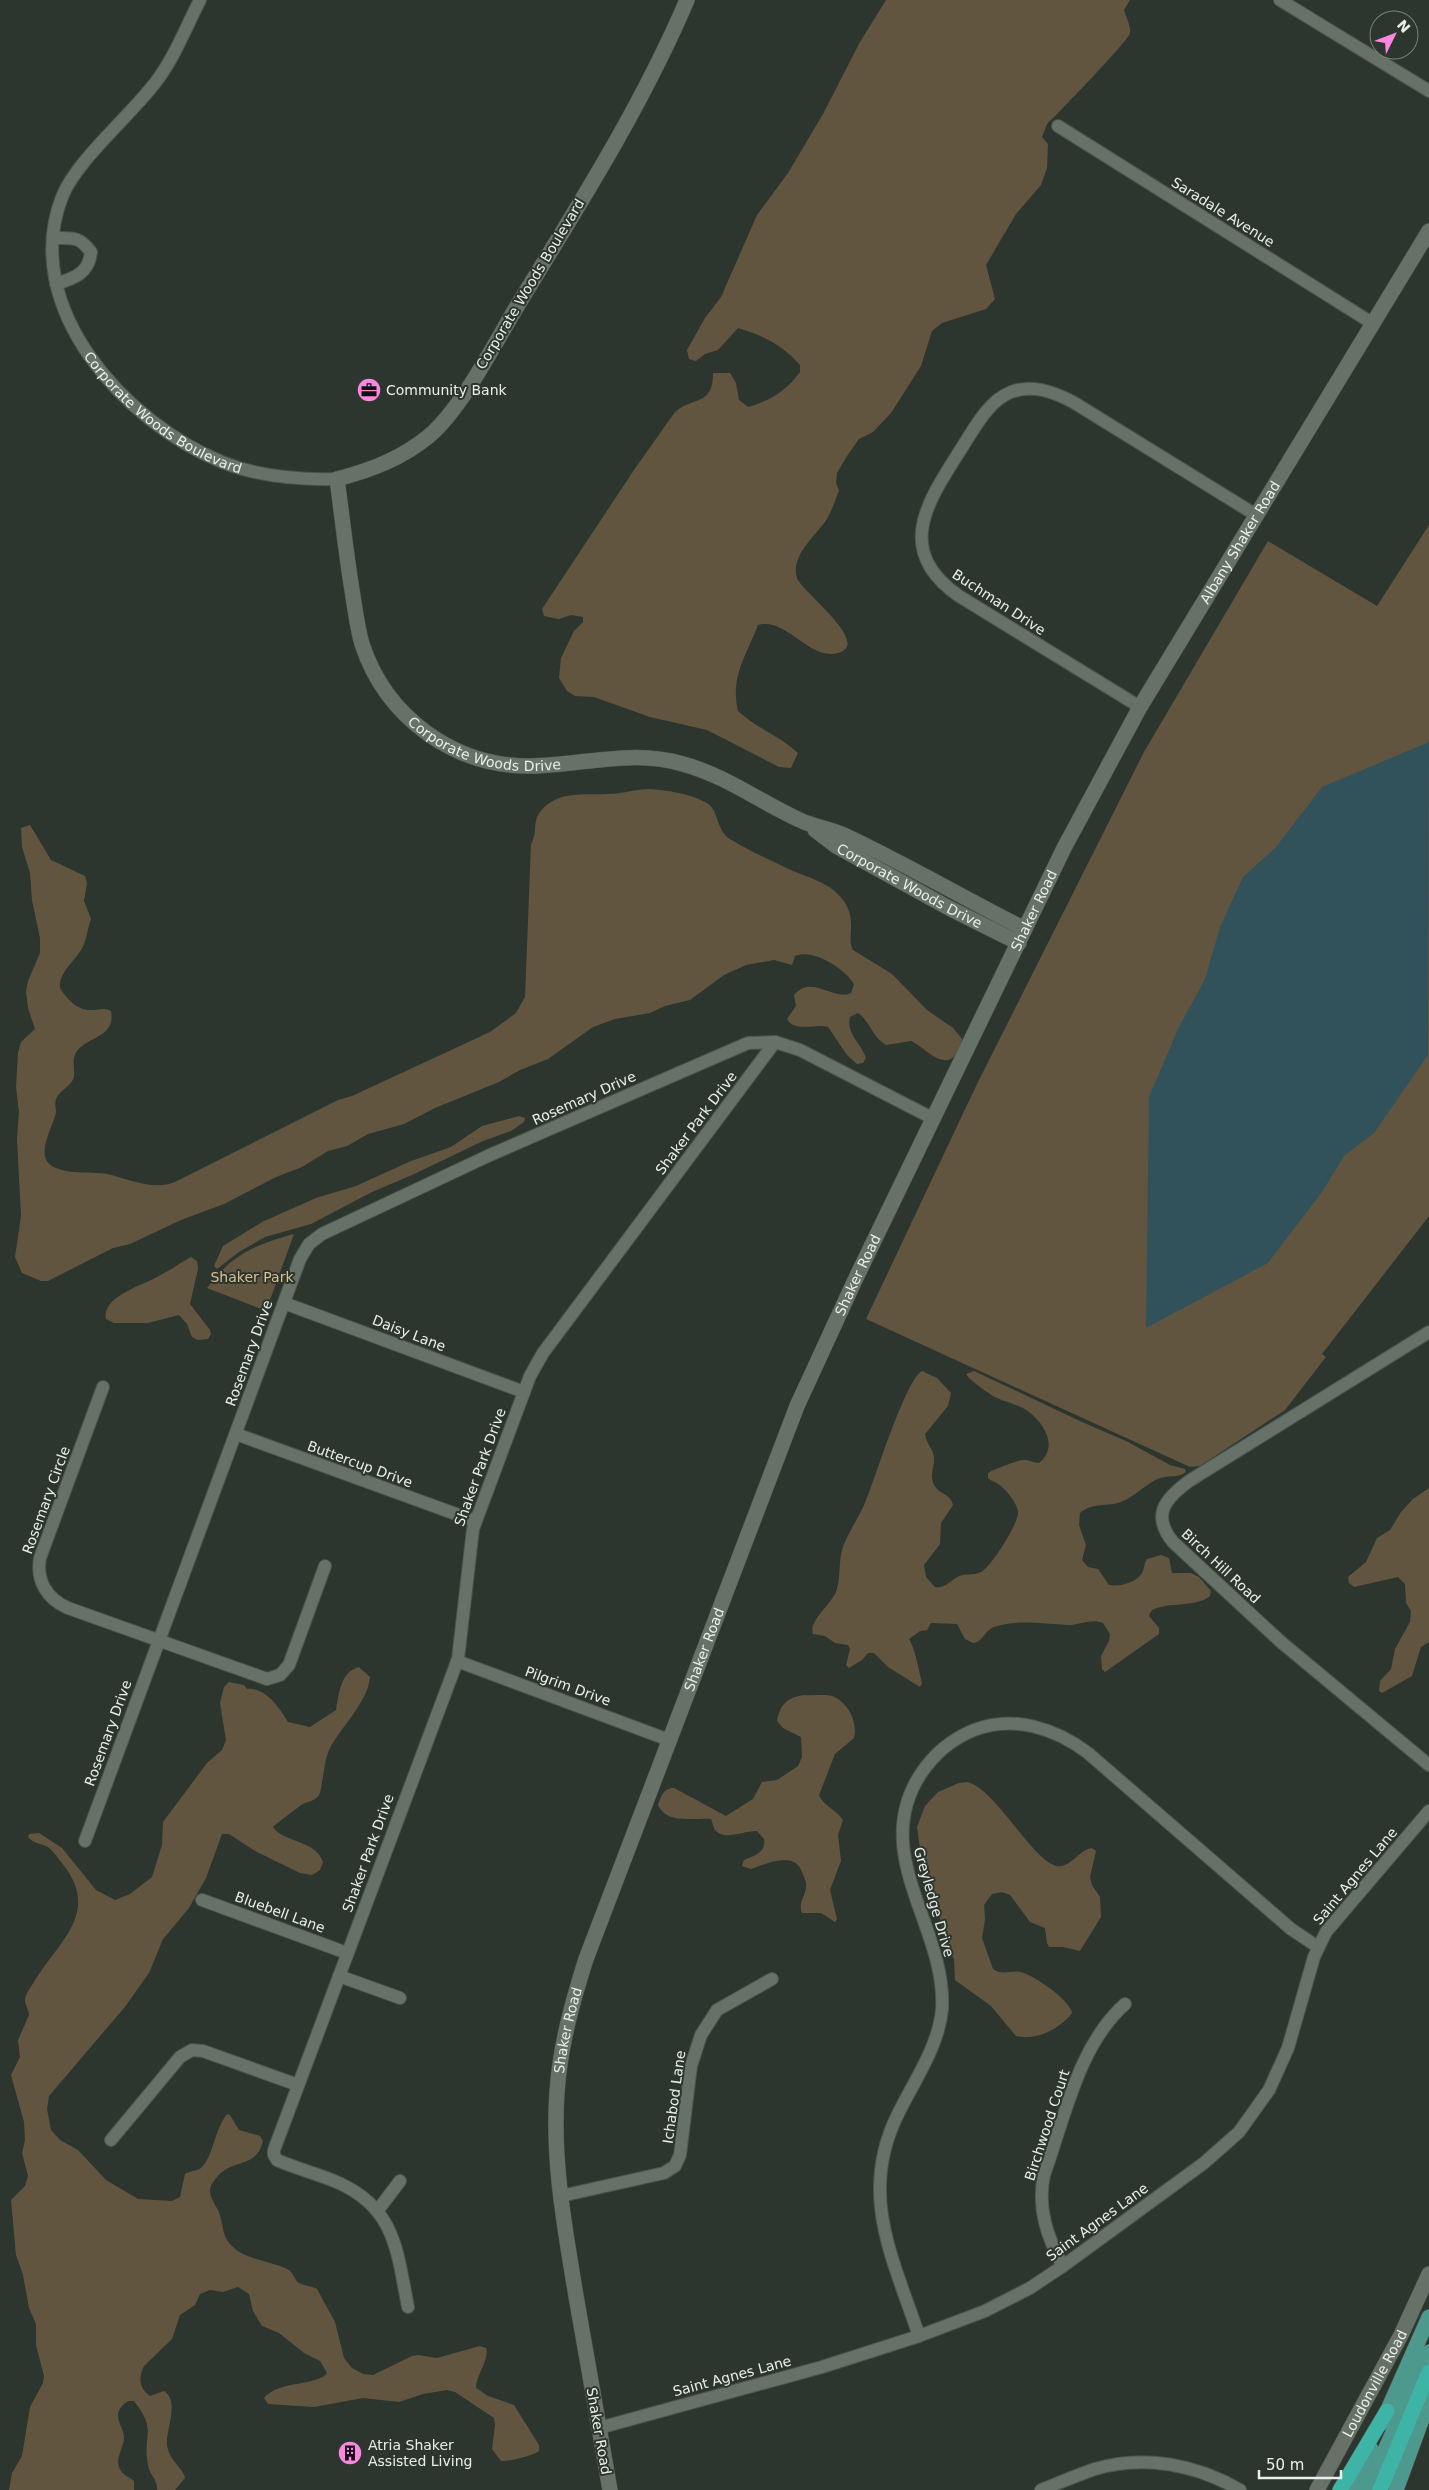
<svg xmlns="http://www.w3.org/2000/svg" width="1429" height="2490" viewBox="0 0 1429 2490" font-family="'DejaVu Sans',sans-serif">
  <rect width="100%" height="100%" fill="#2c362e"/>
  <g fill="#615540">
    <path d="M886,0H1130L1124,10C1126,17 1131,26 1130,33C1130,39 1057,115 1047,124L1042,137L1048,144L1047,168L1041,185L1016,214L986,265L995,299L986,309L942,323L932,331L921,366L891,413L873,432L859,439L847,456L837,473L836,483L839,491C835,501 831,513 825,522C814,537 790,557 797,578C801,591 873,644 838,653C809,661 787,617 758,625C746,656 730,677 738,711C756,728 780,736 798,753L791,768L779,767L707,730L650,717L594,697L575,696L567,691L559,678L561,658L574,631L583,622V617L571,615L559,619L544,616L542,609L634,470L675,412C694,396 713,406 713,373H730L736,383L739,400L748,407C771,400 785,392 800,372V365C782,345 764,336 738,328L718,350L705,354L696,361L689,359L687,350L705,318L721,297L757,215L788,173L823,114L860,42Z"/>
    <polygon points="1429,525 1429,1216 1322,1354 1326,1357 1285,1410 1200,1466 1190,1467 866,1319 977,1084 1144,752 1268,541 1377,606"/>
    <path d="M650,789C668,791 689,793 705,802C720,809 715,830 730,839C748,850 771,861 791,870C809,878 831,883 843,900C858,920 846,939 853,950L892,974L927,1010L953,1028L962,1039C961,1044 959,1050 956,1054C943,1072 924,1046 911,1041L886,1045C872,1037 870,1021 858,1013L850,1017C846,1034 861,1043 866,1058L863,1063L857,1064L847,1055L828,1027C815,1023 795,1033 787,1019L796,1006L794,995C812,974 832,1001 851,993L854,984C845,969 813,948 795,956L792,965L774,960L746,965L724,975L690,1000L665,1006L650,1013L615,1019L593,1027L548,1059L520,1070L499,1082L435,1108L404,1124L368,1134L347,1146L328,1151L302,1167L276,1177L224,1204L181,1220L130,1244L113,1248L48,1281H41L22,1273L15,1257L21,1216L17,1139L19,1112L16,1087L18,1053L21,1042L35,1029L28,1008L26,991L28,981L40,953V938L32,900L30,873L22,847L21,828L30,825L51,860L85,876L87,883L84,901L91,919C87,929 87,941 81,950C74,962 59,972 60,988C67,999 77,1011 92,1010C99,1010 105,1007 111,1011C116,1037 89,1036 77,1051C71,1059 75,1068 74,1077C72,1085 61,1090 57,1097C54,1103 56,1107 56,1112C54,1126 34,1155 52,1166C69,1176 93,1170 112,1175C132,1181 155,1190 175,1182L338,1100L352,1096L490,1032L516,1013L525,997L531,844C538,833 532,822 540,812C557,790 584,795 608,794C622,794 636,789 650,789Z"/>
    <polygon points="519,1116 525,1118 524,1122 511,1131 483,1141 412,1175 372,1192 311,1224 265,1237 239,1252 217,1269 214,1266 223,1246 262,1222 316,1198 356,1186 411,1161 451,1147 482,1126"/>
    <path d="M294,1234L266,1311L207,1288C232,1254 255,1245 294,1234Z"/>
    <path d="M191,1257L197,1261L198,1269L190,1304L210,1330L211,1334L208,1339L198,1340L192,1337L187,1324L179,1315L148,1323H114L106,1319C101,1297 143,1285 157,1277C169,1271 180,1263 191,1257Z"/>
    <path d="M922,1371L937,1378L951,1393L948,1406L925,1434C926,1443 933,1449 934,1457C935,1467 929,1474 934,1485C939,1494 951,1494 953,1505L941,1523L940,1544L924,1565L926,1577L935,1587C945,1589 951,1580 959,1576C966,1573 974,1576 981,1572C991,1567 1020,1522 1018,1511C1016,1502 1008,1492 1001,1486C997,1482 992,1482 988,1478V1473C990,1471 1019,1460 1022,1460C1028,1459 1033,1463 1039,1463C1058,1448 1046,1425 1029,1412C1020,1405 1008,1403 997,1398C987,1393 977,1385 969,1378L966,1374L974,1371L1082,1422L1126,1441L1170,1465L1185,1469L1186,1472C1179,1478 1169,1475 1160,1478C1146,1483 1135,1497 1121,1502C1107,1507 1093,1502 1080,1513L1079,1525L1086,1545L1082,1560L1088,1567L1098,1569L1109,1585C1120,1587 1139,1582 1143,1571C1145,1566 1144,1563 1147,1559L1161,1555L1169,1558L1172,1573H1191L1199,1577L1211,1591L1210,1596C1194,1610 1152,1599 1149,1616L1159,1628V1634L1105,1672L1102,1669L1101,1656L1109,1641L1110,1634L1103,1623C1092,1618 1079,1625 1068,1625C1042,1624 1019,1619 994,1627C985,1630 983,1642 973,1643L965,1639L957,1624L931,1623L927,1630L920,1631L909,1639C916,1651 918,1668 922,1683L920,1687L888,1667L874,1653H868L862,1660L849,1668L846,1665L850,1649L848,1645L835,1643L825,1636L813,1634C808,1620 833,1604 837,1589C841,1575 838,1558 844,1544C850,1530 859,1517 865,1503C875,1480 905,1380 922,1371Z"/>
    <polygon points="1429,1488 1429,1642 1421,1647 1412,1676 1382,1693 1379,1691 1380,1681 1391,1669 1395,1649 1410,1622 1411,1611 1406,1603 1405,1584 1398,1577 1354,1587 1349,1583 1348,1577 1366,1562 1377,1538 1390,1530 1401,1512 1413,1499"/>
    <path d="M359,1667L370,1677C368,1702 340,1728 329,1750C324,1761 322,1791 319,1795C315,1801 309,1801 303,1804C299,1806 275,1825 273,1827C284,1843 316,1840 323,1862L320,1870L312,1875L300,1873L255,1851L229,1834H222L206,1878L189,1908L163,1939L149,1973L124,2008L49,2096L47,2109L51,2130L60,2140L78,2150L106,2180L138,2199L172,2201L180,2197L185,2174C191,2170 198,2172 203,2166C214,2153 214,2131 227,2114L230,2115L239,2130L260,2136L263,2141C256,2169 234,2158 218,2176C205,2190 210,2196 218,2210C222,2219 222,2227 225,2236C236,2260 266,2259 287,2269C294,2272 294,2280 299,2283C304,2286 312,2286 317,2289L335,2322L344,2358L352,2368L363,2374L373,2375L412,2356L418,2355L437,2358L480,2346L486,2348C490,2359 476,2375 476,2388L488,2396L514,2405L539,2445V2451C535,2455 508,2462 501,2461L492,2449L495,2425L494,2418L455,2392L447,2390L423,2394L399,2402L363,2398L314,2407L268,2404L264,2398C279,2380 319,2386 327,2373L320,2361L304,2353L279,2333L262,2326L253,2311L249,2294L238,2287L223,2292L210,2290L200,2294L195,2305L180,2315L172,2339L144,2366C138,2378 139,2388 150,2396L164,2391C180,2402 166,2428 167,2444C168,2460 183,2467 185,2478L175,2490H157C158,2480 149,2474 148,2465C142,2433 158,2432 134,2401H128C107,2415 126,2427 124,2440C122,2450 114,2461 121,2471C124,2475 130,2478 134,2481V2490H9L12,2473L22,2456L30,2407L43,2383L44,2376L36,2345V2324L29,2308L23,2275L16,2255L11,2200L25,2186L28,2176L22,2153L25,2140L24,2122L11,2075L20,2057L18,2040L29,2015C29,2010 25,2005 25,2000C25,1994 32,1986 35,1980C59,1942 99,1913 65,1867C61,1862 54,1852 48,1847C41,1843 34,1844 28,1837L29,1834L39,1833L62,1848L96,1890L115,1900L130,1894L152,1877L162,1845L163,1822L207,1763L222,1750L226,1740L220,1703L224,1687L229,1682L244,1685L247,1689C265,1687 279,1707 288,1722L310,1727L336,1710C339,1694 340,1672 359,1667Z"/>
    <path d="M804,1695C811,1696 826,1694 832,1696C848,1702 858,1722 854,1738L835,1754L819,1795C823,1806 836,1809 843,1820L838,1835L841,1861L830,1890L837,1919L835,1922L821,1913H802C798,1902 805,1898 806,1887C807,1882 804,1877 802,1872C794,1850 766,1864 751,1869L742,1866L744,1860C755,1855 766,1853 764,1839L757,1831C745,1830 726,1841 716,1831C713,1828 713,1823 711,1819C694,1817 667,1825 658,1805C661,1797 663,1788 674,1788L726,1816L753,1799L762,1782L777,1780L798,1766L802,1757L801,1737L783,1728L777,1721C781,1703 787,1698 804,1695Z"/>
    <path d="M967,1782C996,1787 1038,1872 1062,1866C1071,1864 1079,1853 1088,1849L1092,1848L1096,1851L1090,1877L1092,1885L1100,1897L1101,1917L1080,1951L1063,1947H1049L1047,1943L1045,1928L1030,1922L1010,1895L1002,1892L992,1894L984,1905L985,1919L982,1938L993,1969C1002,1976 1011,1970 1020,1972C1033,1974 1071,2001 1072,2013C1060,2029 1036,2041 1016,2036L991,2006L955,1980L954,1959L945,1943L935,1893L922,1863L917,1827L925,1806L938,1792L959,1783Z"/>
  </g>
  <polygon fill="#32525b" points="1429,742 1428,1055 1374,1133 1344,1156 1322,1192 1268,1263 1146,1328 1149,1097 1178,1029 1205,979 1220,927 1243,877 1276,847 1322,787"/>
  <g fill="none" stroke-linecap="round" stroke-linejoin="round">
    <g stroke="#4b544d" stroke-width="14">
      <g id="minor">
        <path id="s1" d="M200,0C186,27 174,59 155,83C130,116 76,161 62,197C19,308 126,423 222,462C259,477 298,480 337,479"/>
        <polyline points="1280,0 1429,91"/>
        <polyline points="1058,126 1372,323"/>
        <path d="M54,238C73,238 79,236 91,252C89,273 75,278 56,284"/>
        <path d="M1140,707L959,596C893,550 928,501 961,449C974,429 988,401 1011,392C1033,384 1054,392 1073,402L1256,515"/>
        <polyline points="284,1303 524,1392"/>
        <path d="M1429,1332L1189,1481C1165,1499 1151,1515 1173,1542L1281,1642L1429,1765"/>
        <path d="M103,1387L40,1558C36,1581 47,1599 68,1608L267,1679L280,1675L289,1665L325,1566"/>
        <polyline points="236,1434 475,1521"/>
        <polyline points="457,1661 669,1740"/>
        <polyline points="85,1841 300,1259 309,1244 322,1234 490,1155 748,1043 775,1042 800,1050 934,1119"/>
        <polyline points="202,1900 347,1953"/>
        <polyline points="339,1976 400,1998"/>
        <polyline points="111,2140 180,2057 192,2050 203,2051 298,2085"/>
        <polyline points="561,2196 664,2173 675,2166 680,2155 691,2066 701,2035 717,2010 772,1979"/>
        <polyline points="378,2210 400,2181"/>
        <path d="M1063,2266C1047,2237 1037,2208 1044,2175C1065,2117 1078,2046 1125,2004"/>
        <path d="M408,2307C397,2252 396,2209 339,2183C319,2174 297,2169 277,2160L274,2155V2150L458,1659L473,1529L530,1376L543,1353L775,1042"/>
        <path d="M919,2336C893,2258 858,2194 898,2114C914,2081 939,2046 942,2009C947,1928 869,1855 920,1775C933,1755 952,1739 974,1730C1014,1715 1055,1728 1088,1753L1291,1929L1318,1947"/>
        <polyline points="599,2428 822,2367 919,2336 985,2311 1030,2288 1063,2266 1204,2163 1239,2132 1269,2090 1288,2048 1314,1957 1326,1932 1429,1811"/>
        <path d="M1041,2490C1059,2483 1077,2475 1095,2469C1144,2454 1197,2465 1240,2490"/>
      </g>
    </g>
    <g stroke="#4b544d" stroke-width="16">
      <g id="tertiary">
        <path id="s2" d="M687,0C641,108 577,208 516,308C494,345 461,409 429,436C401,459 371,470 337,479C342,516 346,553 352,590C355,608 357,627 362,644C386,717 454,767 531,766C583,765 631,749 683,764C727,776 763,804 804,822C817,827 831,829 844,835C906,864 965,899 1025,929"/>
        <path id="s3" d="M815,830L836,846L949,908L1019,943"/>
      </g>
    </g>
    <g stroke="#4b544d" stroke-width="16">
      <g id="secondary">
        <path id="s4" d="M610,2490C598,2425 587,2360 576,2296C565,2229 552,2161 557,2092C560,2047 572,2003 586,1959L797,1406L855,1280L1064,848L1140,707L1429,231"/>
        <path id="s5" d="M1317,2490L1401,2335L1429,2274"/>
      </g>
    </g>
    <g stroke="#4b544d" stroke-width="16">
      <g id="primary">
        <polyline points="1382,2423 1429,2317"/>
        <polyline points="1352,2490 1371,2449"/>
        <polyline points="1367,2490 1429,2352"/>
        <polyline points="1396,2490 1429,2400"/>
      </g>
    </g>
    <g stroke="#4b544d" stroke-width="16">
      <g id="motorway">
        <polyline points="1340,2490 1387,2411"/>
        <polyline points="1380,2490 1429,2372"/>
      </g>
    </g>
    <use href="#minor" stroke="#667168" stroke-width="12"/>
    <use href="#tertiary" stroke="#667168" stroke-width="15"/>
    <use href="#secondary" stroke="#667168" stroke-width="15"/>
    <use href="#primary" stroke="#4d998d" stroke-width="15"/>
    <use href="#motorway" stroke="#3db4a6" stroke-width="15"/>
  </g>
  <defs>
    <g id="office-disc" transform="scale(1.25)"><circle r="9.5" fill="#fd86e1" stroke="#2c362e"/><path d="M-6-3h4V-5.5h4V-3h4V5H-6ZM-1-4.5V-3h2v-1.5ZM-6 0V1H6V0Z" fill="#111"/></g>
    <g id="building-disc" transform="scale(1.25)"><circle r="9.5" fill="#fd86e1" stroke="#2c362e"/><path d="M-4-6H4V6H1V3H-1V6H-4ZM-2.5-4.3h1.7v1.8h-1.7ZM.8-4.3h1.7v1.8H.8ZM-2.5-1h1.7V.8h-1.7ZM.8-1h1.7V.8H.8Z" fill="#111"/></g>
  </defs>
  <g fill-rule="evenodd">
    <use href="#office-disc" x="369" y="390"/>
    <use href="#building-disc" x="350" y="2453"/>
  </g>
  <g text-anchor="middle" dominant-baseline="central" stroke-width="4" stroke-linejoin="round" paint-order="stroke">
    <g font-size="14" fill="#e9efea" stroke="#2c362e">
      <text transform="translate(1223 212) rotate(32)">Saradale Avenue</text>
      <text transform="translate(530 284) rotate(-59)">Corporate Woods Boulevard</text>
      <text stroke="none"><textPath href="#s1" startOffset="505">Corporate Woods Boulevard</textPath></text>
      <text stroke="none"><textPath href="#s4" startOffset="2102">Albany Shaker Road</textPath></text>
      <text transform="translate(999 602) rotate(33)">Buchman Drive</text>
      <text stroke="none"><textPath href="#s2" startOffset="949">Corporate Woods Drive</textPath></text>
      <text stroke="none"><textPath href="#s3" startOffset="110">Corporate Woods Drive</textPath></text>
      <text stroke="none"><textPath href="#s4" startOffset="1680">Shaker Road</textPath></text>
      <text transform="translate(584 1098) rotate(-24)">Rosemary Drive</text>
      <text transform="translate(696 1123) rotate(-53)">Shaker Park Drive</text>
      <text stroke="none"><textPath href="#s4" startOffset="1275">Shaker Road</textPath></text>
      <text transform="translate(409 1333) rotate(21)">Daisy Lane</text>
      <text transform="translate(249 1353) rotate(-70)">Rosemary Drive</text>
      <text transform="translate(360 1464) rotate(20)">Buttercup Drive</text>
      <text transform="translate(480 1467) rotate(-70)">Shaker Park Drive</text>
      <text transform="translate(46 1500) rotate(-70)">Rosemary Circle</text>
      <text transform="translate(1221 1566) rotate(43)">Birch Hill Road</text>
      <text stroke="none"><textPath href="#s4" startOffset="870">Shaker Road</textPath></text>
      <text transform="translate(568 1686) rotate(20)">Pilgrim Drive</text>
      <text transform="translate(108 1733) rotate(-70)">Rosemary Drive</text>
      <text transform="translate(368 1853) rotate(-70)">Shaker Park Drive</text>
      <text transform="translate(1355 1876) rotate(-50)">Saint Agnes Lane</text>
      <text transform="translate(934 1902) rotate(74)">Greyledge Drive</text>
      <text transform="translate(280 1912) rotate(20)">Bluebell Lane</text>
      <text stroke="none"><textPath href="#s4" startOffset="465">Shaker Road</textPath></text>
      <text transform="translate(674 2097) rotate(-82)">Ichabod Lane</text>
      <text transform="translate(1047 2125) rotate(-72)">Birchwood Court</text>
      <text transform="translate(1097 2222) rotate(-36)">Saint Agnes Lane</text>
      <text transform="translate(732 2376) rotate(-15)">Saint Agnes Lane</text>
      <text stroke="none"><textPath href="#s5" startOffset="121">Loudonville Road</textPath></text>
      <text transform="translate(599 2431) rotate(80)">Shaker Road</text>
    </g>
    <g font-size="14" fill="#e9efea" stroke="#2c362e" text-anchor="start">
      <text x="386" y="390">Community Bank</text>
      <text x="368" y="2445">Atria Shaker<tspan x="368" dy="16">Assisted Living</tspan></text>
    </g>
    <g font-size="14" fill="#dcc090" stroke="#2c362e">
      <text x="252" y="1277">Shaker Park</text>
    </g>
  </g>
  <g transform="translate(1394 35) rotate(48)"><circle r="24" fill="#2c362e" stroke="#788079"/>
  <path d="M0-4L9 19L0 12L-9 19Z" fill="#fd86e1"/>
  <text y="-8" font-size="14" font-weight="bold" text-anchor="middle" fill="#e9efea">N</text>
  </g>
  <path d="M1259 2470v8h82v-8" fill="none" stroke="#e9efea" stroke-width="2.5"/>
  <text x="1266" y="2470" font-size="15" fill="#e9efea" stroke="#2c362e" stroke-width="4" paint-order="stroke">50 m</text>
</svg>
